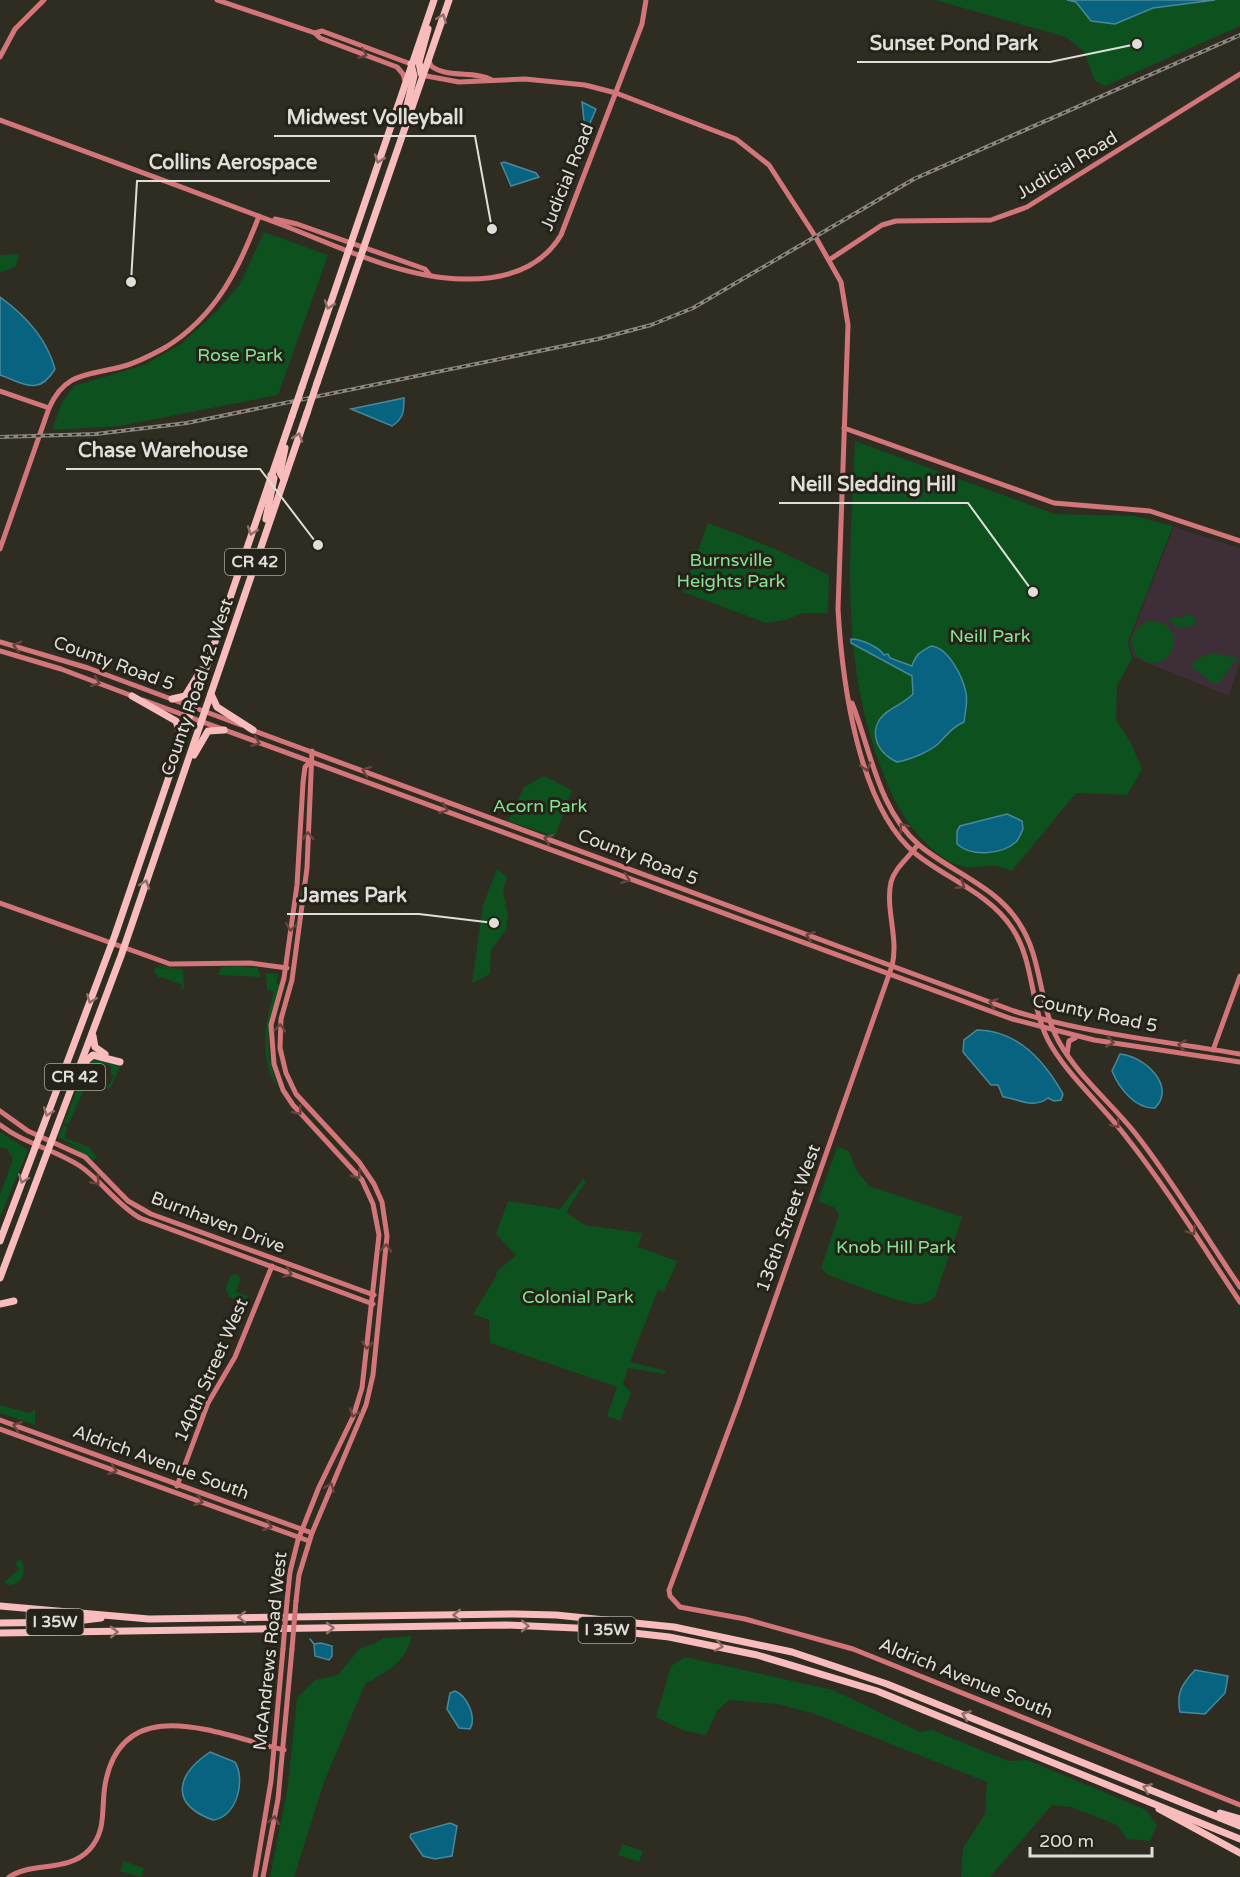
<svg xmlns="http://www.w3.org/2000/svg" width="1240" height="1877" viewBox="0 0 1240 1877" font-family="'Varela Round',sans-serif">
  <rect width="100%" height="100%" fill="#2f2c22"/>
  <polygon fill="#3e2e38" points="1174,527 1240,548 1240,661 1229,696 1133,657 1129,642"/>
  <g fill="#0c511e">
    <polygon points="935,0 1240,0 1240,26 1105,86 1095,81 1084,52 1066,37"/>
    <polygon points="264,232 328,255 278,395 120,426 52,430 62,402 74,386 144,365 181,344 216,312 240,284"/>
    <polygon points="19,254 16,266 0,273 0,255"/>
    <path d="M855,441L1055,514L1135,516L1173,526L1128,642L1132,658L1117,686L1116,720L1131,743L1142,769L1127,795L1076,793L1012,871C1005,869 997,865 990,866C973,867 963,870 947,860C911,837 894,803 880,765C840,657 850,553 855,441Z"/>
    <polygon points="708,523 773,548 829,575 828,613 803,613 786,620 766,623 683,592"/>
    <polygon points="1186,613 1195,618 1196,625 1178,628 1169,620 1172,617 1183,618"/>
    <circle cx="1153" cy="642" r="21"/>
    <polygon points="1213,653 1237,658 1219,683 1212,683 1191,666 1200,657"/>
    <polygon points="544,776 572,790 555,837 508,821 524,787"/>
    <polygon points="497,869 507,877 503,891 508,916 506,930 491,950 490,974 472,983 483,905"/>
    <polygon points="159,965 183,970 184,989 181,989 182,985 161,977 159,979 154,971 156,967 179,971 156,966"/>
    <polygon points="237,966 258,968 261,977 218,975 221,967"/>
    <path d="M266,973L278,974L276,984L280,983L268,1035L269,1057L277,1087C259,1059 265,1022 274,992L267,990Z"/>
    <polygon points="98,1057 120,1067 110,1089 107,1088 114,1076 111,1074 111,1067 102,1063 95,1065 68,1125 65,1123 64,1125 67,1127 65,1138 89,1147 96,1156 99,1154 94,1160 59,1140 87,1152 58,1137 86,1067 88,1068 92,1060"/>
    <polygon points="0,1132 28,1150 0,1217 0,1195 13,1159 7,1149 0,1147"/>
    <path d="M837,1147L849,1151L855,1168L869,1186L962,1217L935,1297C930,1301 925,1304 918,1304C903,1305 846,1281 828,1275L821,1268L839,1215L835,1208L818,1201Z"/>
    <polygon points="583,1179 586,1181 566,1212 585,1225 642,1233 638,1247 677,1261 664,1292 658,1290 630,1362 666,1371 665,1374 628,1368 623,1384 631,1393 620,1421 607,1416 617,1387 490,1343 489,1320 473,1314 497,1275 496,1272 516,1255 496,1234 508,1201 560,1209"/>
    <polygon points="235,1274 241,1278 236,1292 248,1296 245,1303 229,1297 226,1289 230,1276"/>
    <polygon points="0,1405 30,1413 35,1409 35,1425 0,1413"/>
    <path d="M20,1559C28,1569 23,1585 9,1585L4,1582L19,1569L15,1563Z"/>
    <path d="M412,1636C406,1662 387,1672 365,1684L324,1782L294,1877H270L288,1785L297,1698L315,1680L338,1675L360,1648L374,1644L383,1638Z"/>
    <polygon points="685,1657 833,1690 920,1732 932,1730 1008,1761 1027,1760 1113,1796 1146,1810 1157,1825 1150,1841 1127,1839 1117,1825 1071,1807 1052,1805 990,1877 961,1877 963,1848 985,1814 987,1782 815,1714 777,1704 729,1700 717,1711 706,1735 685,1731 656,1717 671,1666"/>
    <polygon points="622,1844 643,1851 639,1862 618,1855"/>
    <polygon points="124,1861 144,1868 141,1877 120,1871"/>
  </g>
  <g fill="#086380" stroke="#49889a" stroke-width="1.5">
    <polygon points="1067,0 1215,0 1153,8 1115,24 1091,21 1076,2"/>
    <polygon points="582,102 596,109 587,130 585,130"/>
    <polygon points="504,162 536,173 539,177 511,186 501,163"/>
    <path d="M0,297C25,315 47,339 55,369C39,396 25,384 0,375Z"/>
    <path d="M404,398C404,411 404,418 392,426L351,409Z"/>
    <path d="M851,639C861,639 879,647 884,655L888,654L890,658L912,666C916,654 920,652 931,646C948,647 963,677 966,693C968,702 965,713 964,722C951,728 947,735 938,744C929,752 909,760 897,762C874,752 866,725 890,710C899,704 905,702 913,694L912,676L851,643Z"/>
    <path d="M1007,814L1022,821L1023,829C1021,833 1019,839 1016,842C1001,855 971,857 957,844V831L960,826Z"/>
    <path d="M977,1030C1017,1030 1045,1062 1063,1094L1061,1100L1054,1101L1048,1098C1033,1110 1017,1098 1003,1097L998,1085H991L963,1052L964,1040Z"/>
    <path d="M1120,1054C1144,1056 1177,1086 1155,1108C1135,1109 1119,1088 1112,1071Z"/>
    <polygon points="321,1643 332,1646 332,1656 329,1660 315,1656 314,1644"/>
    <path d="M1195,1670L1228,1676L1225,1693L1205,1714L1180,1712C1176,1693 1182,1684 1195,1670Z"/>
    <path d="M455,1691C467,1696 477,1717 470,1729L459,1728L447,1709L450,1693Z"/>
    <path d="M210,1752L235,1762C246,1780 237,1817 213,1820C169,1804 176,1775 210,1752Z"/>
    <polygon points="450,1823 457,1826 452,1856 435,1859 423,1856 410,1837 411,1834"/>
  </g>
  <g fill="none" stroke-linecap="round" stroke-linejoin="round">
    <polyline stroke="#49889a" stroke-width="1.5" points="310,1639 314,1644"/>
    <g stroke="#d37679" stroke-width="5">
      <polyline points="217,0 315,33 320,38 397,67 403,74 405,81"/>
      <polyline points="315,33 322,31 411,64"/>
      <polyline points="0,57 15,29 44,0"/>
      <path d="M429,61L431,66C449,79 474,70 492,80"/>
      <path d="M421,75L459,82L525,79L585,85L616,93L736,139L769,165L815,236L841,282L848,325L838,609C842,680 858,807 916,854C947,879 990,894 1012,928C1036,964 1029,1010 1052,1047C1072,1080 1104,1107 1127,1138C1168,1190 1203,1247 1240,1302"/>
      <path d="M0,120C92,154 185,188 277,223C336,245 400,278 463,279C503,280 540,270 561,235L642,24L646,0"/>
      <polyline points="275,219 297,224 425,269 429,274"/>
      <polyline points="829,260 882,225 896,221 991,220 1027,207 1240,74"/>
      <path d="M0,391L49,408C66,370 90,376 124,366C139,362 153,354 166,347C216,316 239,269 259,216"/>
      <polyline points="844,428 1054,503 1150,511 1240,541"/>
      <polyline points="0,549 49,408"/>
      <polyline points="0,642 88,668 241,725"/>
      <polyline points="0,651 61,669 135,697"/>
      <polyline points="143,700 1012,1019 1094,1040 1240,1062"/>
      <path d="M852,703C871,751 878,809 919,845C951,872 996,886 1019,923C1043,959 1038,1004 1059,1042C1078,1076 1111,1103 1135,1133C1173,1181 1205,1236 1240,1287"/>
      <path d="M249,729L1014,1011C1088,1034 1164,1041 1240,1054"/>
      <path d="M918,844C910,857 895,867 891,882C885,909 899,938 892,966L739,1402L669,1590L670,1596L680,1607L745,1619L853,1649L1240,1805"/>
      <polyline points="0,903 170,964 250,963 287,968"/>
      <polyline points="1213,1050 1240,976"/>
      <polyline points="1067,1054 1069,1041 1075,1038"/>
      <polyline points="0,1111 28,1131 85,1157 128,1201 151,1214 374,1295"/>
      <path d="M0,1125C25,1144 54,1149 80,1166C102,1181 116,1204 140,1218L373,1304"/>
      <polyline points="0,1420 312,1533"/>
      <polyline points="0,1429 309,1541"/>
      <polyline points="177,1486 208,1403 235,1357 272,1266"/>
      <polyline points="287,1601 290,1572 298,1540 319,1487 353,1417 362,1388 379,1235 373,1204 362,1180 293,1105 283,1090 274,1064 271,1025 284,978 297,885 303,783 305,767 310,762"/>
      <polyline points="296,1601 299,1575 312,1533 366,1405 373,1375 387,1236 382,1202 374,1184 359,1162 296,1094 286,1073 280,1048 281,1019 292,980 307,868 312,751"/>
      <path d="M9,1877C34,1861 67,1873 89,1850C107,1831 101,1809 105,1785C122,1688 222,1736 284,1750"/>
      <polyline points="255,1877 271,1781 283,1649"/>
      <polyline points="263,1877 278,1799 292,1649"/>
    </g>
    <g stroke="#f7bcbb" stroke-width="7">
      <polyline points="421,73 419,62 428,29"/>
      <polyline points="405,114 414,76 411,64"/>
      <polyline points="317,383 449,0"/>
      <polyline points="302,387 434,0"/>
      <polyline points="284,479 280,473 285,448"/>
      <polyline points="266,519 274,478 271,475"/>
      <polyline points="211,694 217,707 253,730"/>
      <polyline points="132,696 176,721 181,735"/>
      <polyline points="172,699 185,696 201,670"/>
      <polyline points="194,755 208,731 224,730"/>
      <polyline points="93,1036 95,1047 105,1054"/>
      <polyline points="84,1068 87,1060 93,1055 120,1062"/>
      <polyline points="0,1241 115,935 292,416"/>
      <polyline points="0,1278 121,956 307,413"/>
      <polyline points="0,1304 14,1301"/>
      <polyline points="0,1606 149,1619 515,1614 556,1615 674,1627 792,1652 887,1684 1240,1826"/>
      <polyline points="0,1623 68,1622 101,1618"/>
      <polyline points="0,1633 506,1625 598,1629 669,1637 757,1655 877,1691 1240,1839"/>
      <polyline points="1159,1809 1240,1853"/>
      <polyline points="1220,1813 1240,1819"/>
    </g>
    <g stroke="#8a877f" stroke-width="4">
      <polyline id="rail" points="0,437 96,434 187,423 598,339 651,325 693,308 914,179 1240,35"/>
    </g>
    <use href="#rail" stroke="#252219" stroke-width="1.5" stroke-dasharray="4.5" stroke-linecap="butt"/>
    <g stroke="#d37679" stroke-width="5">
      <polyline points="283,1649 287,1601"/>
      <polyline points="292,1649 296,1601"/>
    </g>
    <g stroke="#f7bcbb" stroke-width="7">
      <polyline points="307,413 317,383"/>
      <polyline points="292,416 302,387"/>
    </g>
  </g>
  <defs><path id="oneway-chevron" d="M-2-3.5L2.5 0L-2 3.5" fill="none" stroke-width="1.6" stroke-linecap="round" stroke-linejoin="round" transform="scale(1.5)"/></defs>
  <g stroke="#8e6f6a">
    <use href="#oneway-chevron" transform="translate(442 18) rotate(-69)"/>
    <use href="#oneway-chevron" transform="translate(379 159) rotate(109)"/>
    <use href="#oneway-chevron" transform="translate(329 305) rotate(109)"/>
    <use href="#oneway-chevron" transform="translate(298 437) rotate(-71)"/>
    <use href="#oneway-chevron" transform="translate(252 531) rotate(109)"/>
    <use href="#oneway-chevron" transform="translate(145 884) rotate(-71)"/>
    <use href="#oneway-chevron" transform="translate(91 999) rotate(111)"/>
    <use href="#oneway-chevron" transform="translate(48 1112) rotate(110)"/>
    <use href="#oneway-chevron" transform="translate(23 1179) rotate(110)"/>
    <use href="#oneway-chevron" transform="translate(457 1615) rotate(179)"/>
    <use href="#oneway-chevron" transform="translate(242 1617) rotate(179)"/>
    <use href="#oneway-chevron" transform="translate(525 1626) rotate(1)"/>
    <use href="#oneway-chevron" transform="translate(330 1628) rotate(-1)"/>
    <use href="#oneway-chevron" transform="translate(114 1632) rotate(-1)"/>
    <use href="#oneway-chevron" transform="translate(719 1646) rotate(11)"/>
    <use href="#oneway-chevron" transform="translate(966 1715) rotate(-158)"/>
    <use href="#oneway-chevron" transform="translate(1147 1788) rotate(-158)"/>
  </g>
  <g stroke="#6b443f">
    <use href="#oneway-chevron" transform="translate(363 54) rotate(20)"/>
    <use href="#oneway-chevron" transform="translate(17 646) rotate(-167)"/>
    <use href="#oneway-chevron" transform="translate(96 682) rotate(21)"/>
    <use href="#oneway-chevron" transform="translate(256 742) rotate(21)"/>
    <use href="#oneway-chevron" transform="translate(866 767) rotate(74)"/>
    <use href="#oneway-chevron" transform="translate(366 771) rotate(-160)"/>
    <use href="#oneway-chevron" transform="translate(444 809) rotate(20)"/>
    <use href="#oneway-chevron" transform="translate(903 827) rotate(-128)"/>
    <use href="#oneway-chevron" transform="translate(308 836) rotate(-90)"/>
    <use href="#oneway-chevron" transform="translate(548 839) rotate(-159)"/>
    <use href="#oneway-chevron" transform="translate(626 879) rotate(21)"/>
    <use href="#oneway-chevron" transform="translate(961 885) rotate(32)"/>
    <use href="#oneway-chevron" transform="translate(291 927) rotate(98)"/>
    <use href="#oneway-chevron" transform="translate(810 936) rotate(-160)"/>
    <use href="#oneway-chevron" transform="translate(993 1003) rotate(-160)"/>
    <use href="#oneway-chevron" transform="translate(280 1028) rotate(-85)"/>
    <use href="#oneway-chevron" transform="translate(1110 1042) rotate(9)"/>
    <use href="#oneway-chevron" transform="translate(1182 1045) rotate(-172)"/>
    <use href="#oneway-chevron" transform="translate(298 1111) rotate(50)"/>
    <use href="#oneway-chevron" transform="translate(1116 1124) rotate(50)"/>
    <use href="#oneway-chevron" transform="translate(357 1175) rotate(53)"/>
    <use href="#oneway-chevron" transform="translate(96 1181) rotate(47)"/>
    <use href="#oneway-chevron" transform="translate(1192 1231) rotate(56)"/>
    <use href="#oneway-chevron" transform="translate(386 1248) rotate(-85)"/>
    <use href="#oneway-chevron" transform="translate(288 1273) rotate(20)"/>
    <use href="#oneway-chevron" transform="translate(367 1345) rotate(96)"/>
    <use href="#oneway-chevron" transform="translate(354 1413) rotate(110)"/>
    <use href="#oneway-chevron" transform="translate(17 1426) rotate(-160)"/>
    <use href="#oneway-chevron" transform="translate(113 1470) rotate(20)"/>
    <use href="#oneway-chevron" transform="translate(330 1487) rotate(-67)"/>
    <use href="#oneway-chevron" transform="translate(199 1501) rotate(20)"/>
    <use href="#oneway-chevron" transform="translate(268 1526) rotate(20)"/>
    <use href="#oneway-chevron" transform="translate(274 1820) rotate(-80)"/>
  </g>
  <g text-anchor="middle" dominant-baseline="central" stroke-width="6" stroke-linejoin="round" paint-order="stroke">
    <g fill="#252219" stroke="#a8a69f" stroke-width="1.5">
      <rect x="225" y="549" width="60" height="26" rx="4.5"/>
      <rect x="45" y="1064" width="60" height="26" rx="4.5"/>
      <rect x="26.5" y="1609" width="57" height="26" rx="4.5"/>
      <rect x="578.5" y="1617" width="57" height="26" rx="4.5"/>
    </g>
    <g font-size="16" font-weight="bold" fill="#e0ded8">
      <text x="255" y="562">CR 42</text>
      <text x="75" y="1077">CR 42</text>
      <text x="55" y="1622">I 35W</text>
      <text x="607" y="1630">I 35W</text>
    </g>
    <g font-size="18" fill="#e0ded8" stroke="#252219">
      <text transform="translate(1067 165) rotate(-31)">Judicial Road</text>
      <text transform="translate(567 177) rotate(-68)">Judicial Road</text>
      <text transform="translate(114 663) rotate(20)">County Road 5</text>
      <text transform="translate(197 687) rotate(-71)">County Road 42 West</text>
      <text transform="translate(638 857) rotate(21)">County Road 5</text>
      <text transform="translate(1095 1013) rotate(12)">County Road 5</text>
      <text transform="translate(788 1218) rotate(-70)">136th Street West</text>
      <text transform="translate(218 1222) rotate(21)">Burnhaven Drive</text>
      <text transform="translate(211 1370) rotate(-66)">140th Street West</text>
      <text transform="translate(161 1462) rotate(20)">Aldrich Avenue South</text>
      <text transform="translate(270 1651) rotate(-84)">McAndrews Road West</text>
      <text transform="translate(966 1678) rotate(22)">Aldrich Avenue South</text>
    </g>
    <g font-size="18" fill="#89e495" stroke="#252219">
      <text x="240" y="355">Rose Park</text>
      <text x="731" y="560">Burnsville<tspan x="731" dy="21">Heights Park</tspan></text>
      <text x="990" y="636">Neill Park</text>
      <text x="540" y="806">Acorn Park</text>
      <text x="896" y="1247">Knob Hill Park</text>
      <text x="578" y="1297">Colonial Park</text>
    </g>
  </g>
  <path fill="none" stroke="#e0ded8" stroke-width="2" d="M1137 44L1050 62H857M492 229L475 136H274M131 282L137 181H330M318 545L260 469H66M1033 592L968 503H779M494 923L419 914H287"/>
  <g fill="#e0ded8" stroke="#252219" stroke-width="2">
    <circle cx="1137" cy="44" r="6"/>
    <circle cx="492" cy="229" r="6"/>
    <circle cx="131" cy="282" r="6"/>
    <circle cx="318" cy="545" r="6"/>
    <circle cx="1033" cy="592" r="6"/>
    <circle cx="494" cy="923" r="6"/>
  </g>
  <g font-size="20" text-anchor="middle" font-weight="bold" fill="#e0ded8" stroke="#252219" stroke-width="6" stroke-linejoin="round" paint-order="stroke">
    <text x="954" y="50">Sunset Pond Park</text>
    <text x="375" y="124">Midwest Volleyball</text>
    <text x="233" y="169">Collins Aerospace</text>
    <text x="163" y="457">Chase Warehouse</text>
    <text x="873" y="491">Neill Sledding Hill</text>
    <text x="353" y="902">James Park</text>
  </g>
  <path d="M1030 1847v9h122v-9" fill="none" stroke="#e0ded8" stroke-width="3"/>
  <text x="1039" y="1847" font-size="18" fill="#e0ded8" stroke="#252219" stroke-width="4.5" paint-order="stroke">200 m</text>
</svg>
